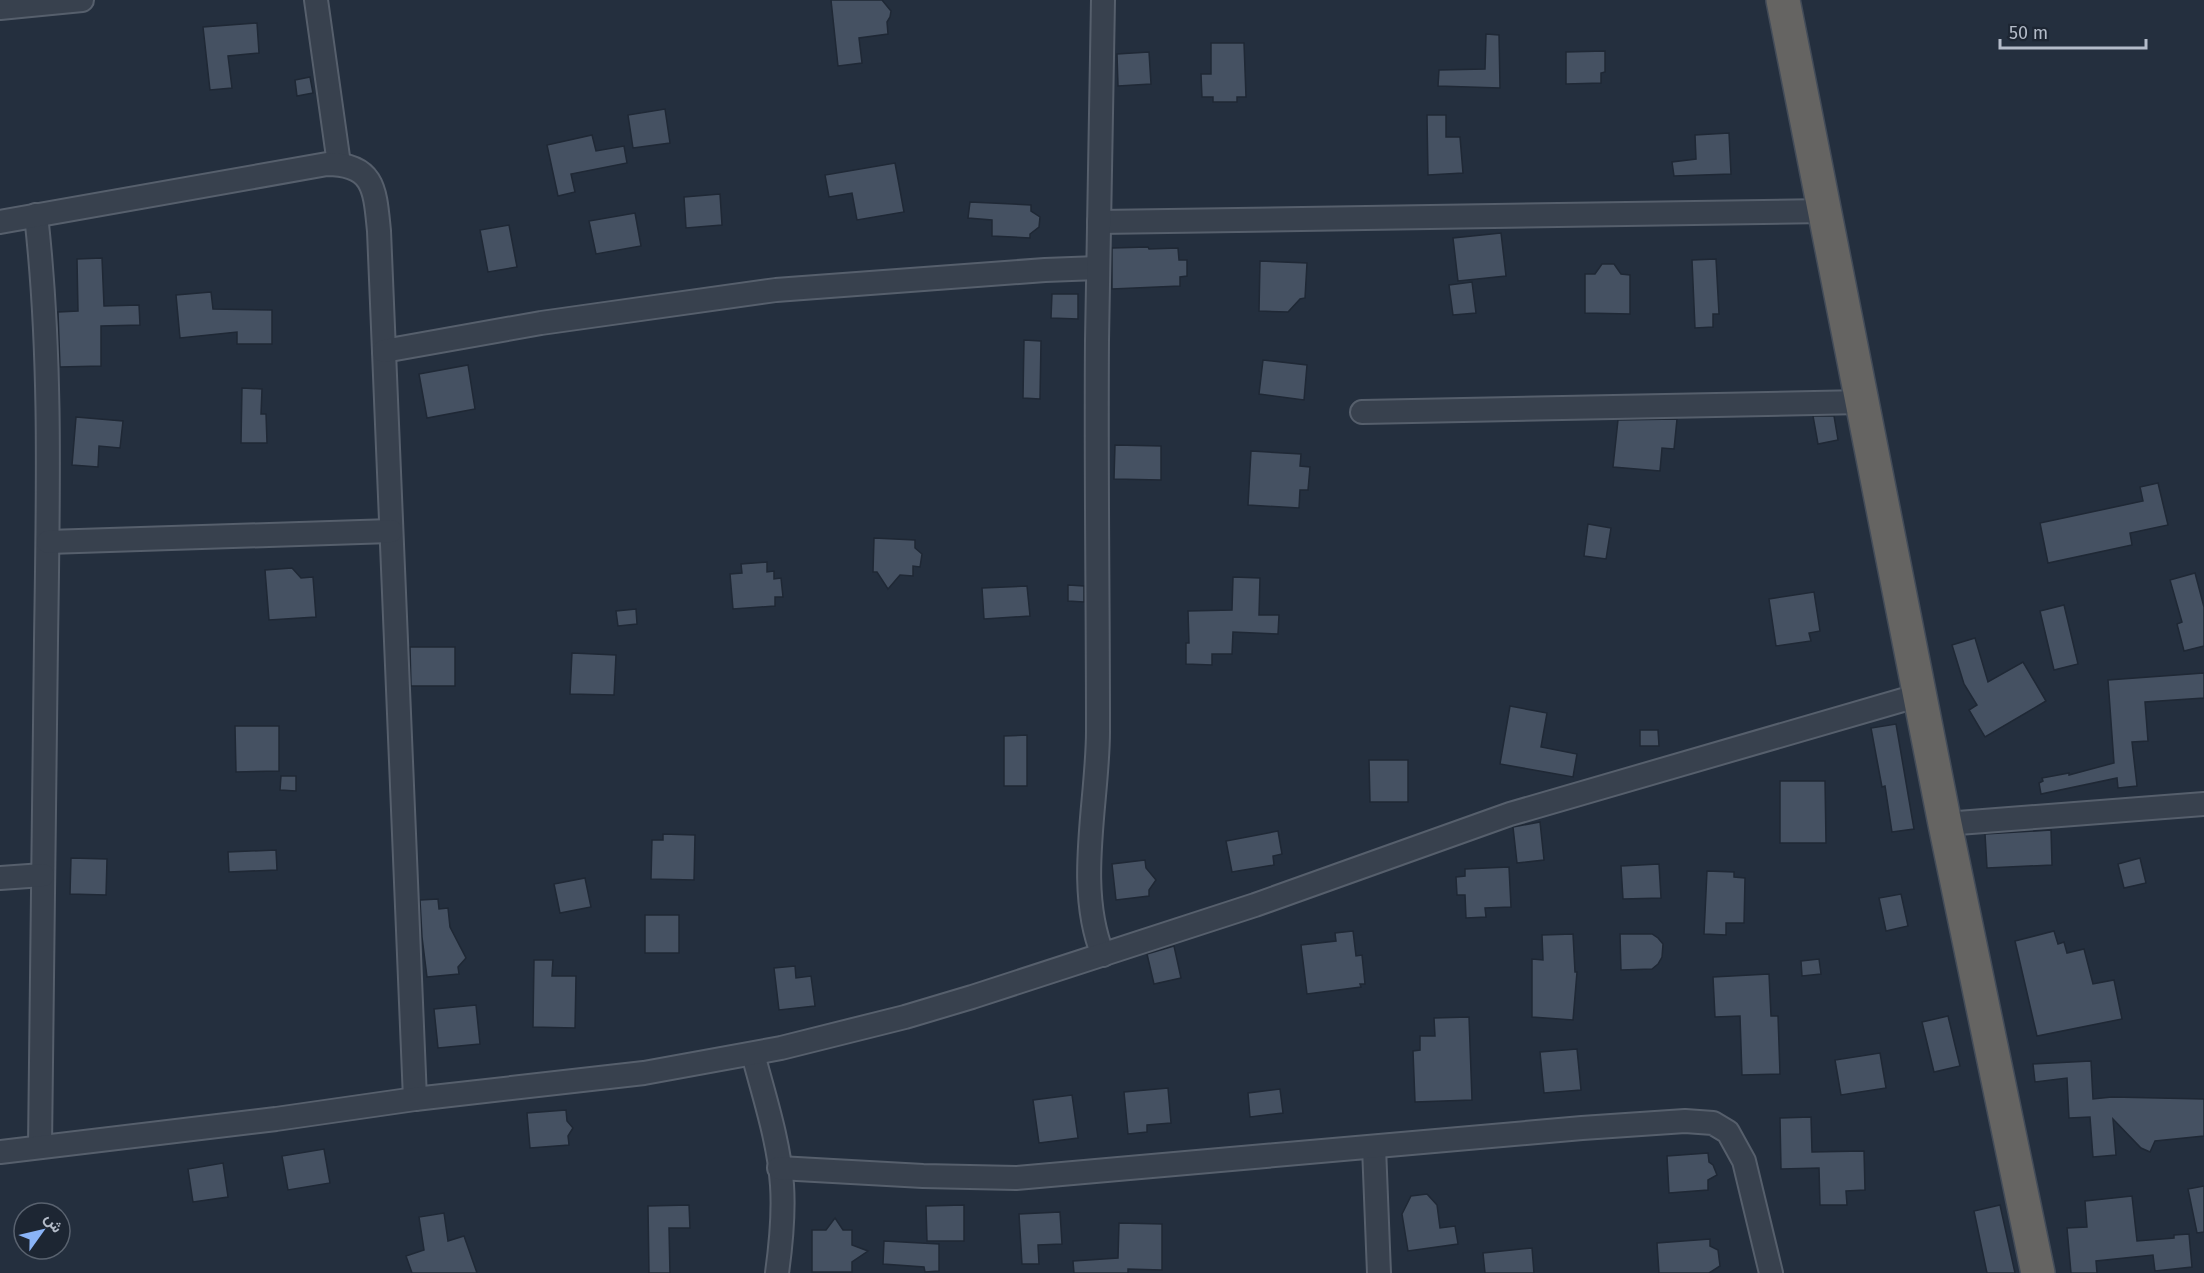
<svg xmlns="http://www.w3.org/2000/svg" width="2204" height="1273" viewBox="0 0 2204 1273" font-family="'Fira Sans',Vazirmatn,sans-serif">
  <rect width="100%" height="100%" fill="#242f3e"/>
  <g fill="#455162" stroke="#1f2835" stroke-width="1.5">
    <polygon points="831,0 882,0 891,11 890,17 887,22 888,34 859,38 862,63 838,66"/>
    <polygon points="257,23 259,53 228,56 232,88 210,90 203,27"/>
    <polygon points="1486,34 1499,35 1500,88 1438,86 1439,70 1485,69"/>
    <polygon points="1211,43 1244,43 1246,97 1237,97 1237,102 1213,102 1213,97 1202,97 1201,74 1211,74"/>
    <polygon points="1605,51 1605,72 1601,73 1601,83 1566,84 1566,52"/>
    <polygon points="1149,52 1151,84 1118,86 1117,54"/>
    <polygon points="310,77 313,93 297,96 295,80"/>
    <polygon points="665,109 670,143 633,148 628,115"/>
    <polygon points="1427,115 1446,115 1446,137 1460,137 1463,173 1428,175"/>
    <polygon points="1729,133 1731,174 1674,176 1672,162 1696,159 1695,135"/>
    <polygon points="592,135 596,151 624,146 627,163 571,174 575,192 558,196 547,145"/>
    <polygon points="895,163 904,212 857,220 852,193 829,197 825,175"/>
    <polygon points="720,194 722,225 686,228 684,197"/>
    <polygon points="970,202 1031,205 1031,211 1040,217 1039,227 1030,234 1030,238 992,236 992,220 968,218"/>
    <polygon points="635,213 641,246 596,254 589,221"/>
    <polygon points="509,225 517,267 488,272 480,230"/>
    <polygon points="1501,233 1506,276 1458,281 1453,238"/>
    <polygon points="1148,247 1149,249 1178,248 1179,260 1187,260 1187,276 1180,277 1180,286 1112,289 1112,248"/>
    <polygon points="102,258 104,306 139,305 140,325 101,326 101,366 60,367 58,312 78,311 77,259"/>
    <polygon points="1716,259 1719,314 1713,314 1713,327 1695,328 1692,260"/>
    <polygon points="1260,261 1307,263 1305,298 1300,299 1288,312 1259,311"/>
    <polygon points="1602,264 1614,264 1621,274 1630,275 1630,314 1585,313 1585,274 1595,274"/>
    <polygon points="1472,282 1476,313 1453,315 1449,285"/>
    <polygon points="211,292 213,309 272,310 272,344 237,344 237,332 180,338 176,295"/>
    <polygon points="1052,294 1078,294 1078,319 1051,318"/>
    <polygon points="1024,340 1041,341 1040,399 1023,398"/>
    <polygon points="1263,360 1307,365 1304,400 1259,394"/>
    <polygon points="468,365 475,409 427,418 419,374"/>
    <polygon points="242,388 262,389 261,414 266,414 267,443 241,443"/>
    <polygon points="1813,416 1834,416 1838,440 1818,444"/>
    <polygon points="76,417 123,421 120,448 99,446 98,467 72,465"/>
    <polygon points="1677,419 1674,449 1662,448 1660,471 1613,467 1618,420"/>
    <polygon points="1115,445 1161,446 1161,480 1114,479"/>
    <polygon points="1251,451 1301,454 1300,466 1310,467 1308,490 1300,490 1299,508 1248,505"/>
    <polygon points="2158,483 2168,525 2130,533 2132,545 2048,563 2040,523 2143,501 2140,487"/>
    <polygon points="1588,524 1611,528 1606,559 1584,556"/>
    <polygon points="874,538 915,540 915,548 922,554 920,567 913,566 913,576 900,575 888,589 877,572 873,572"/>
    <polygon points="767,562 767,572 774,571 774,579 781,578 783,597 775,597 775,606 733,609 730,574 742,573 741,564"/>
    <polygon points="292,568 301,578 313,577 316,617 269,620 265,570"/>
    <polygon points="2195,573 2204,607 2204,646 2184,651 2177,624 2182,622 2170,580"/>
    <polygon points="1233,577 1260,578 1259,615 1279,615 1278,634 1233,632 1232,654 1212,654 1212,665 1186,664 1186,643 1189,643 1188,611 1232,610"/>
    <polygon points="1068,585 1084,586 1084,602 1068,601"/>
    <polygon points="1027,586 1030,616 984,619 982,588"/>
    <polygon points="1814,592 1820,631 1809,633 1811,641 1776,646 1769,599"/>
    <polygon points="2064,605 2078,664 2054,670 2040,611"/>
    <polygon points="636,609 637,624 618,626 616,611"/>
    <polygon points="1975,638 1988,682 2023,662 2046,701 1985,737 1969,710 1977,705 1964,684 1952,645"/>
    <polygon points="410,647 455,647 455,686 411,686"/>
    <polygon points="572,653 616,655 614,695 570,694"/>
    <polygon points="2204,673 2204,698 2145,702 2148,741 2132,742 2137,786 2118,788 2117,778 2041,794 2039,783 2043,781 2042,778 2069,773 2069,775 2114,763 2108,680"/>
    <polygon points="1510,706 1547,713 1541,747 1577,754 1573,777 1500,764"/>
    <polygon points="1896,724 1914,829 1892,832 1885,786 1882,787 1871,728"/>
    <polygon points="235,726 279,726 279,771 236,772"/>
    <polygon points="1640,730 1658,730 1659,746 1640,746"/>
    <polygon points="1027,735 1027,786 1004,786 1004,736"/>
    <polygon points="1369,760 1408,760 1408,802 1370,802"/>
    <polygon points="281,776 296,776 296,791 280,790"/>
    <polygon points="1780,781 1825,781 1826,843 1780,843"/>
    <polygon points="1540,822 1544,860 1517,863 1513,827"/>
    <polygon points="2051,830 2052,865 1987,868 1985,834"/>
    <polygon points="1278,831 1282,854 1273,856 1274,865 1232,872 1226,841"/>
    <polygon points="663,834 695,835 694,880 651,879 652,840 663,840"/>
    <polygon points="276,850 277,870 229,872 228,852"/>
    <polygon points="71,858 107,859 106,895 70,894"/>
    <polygon points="2140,858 2146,883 2124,888 2118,864"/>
    <polygon points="1145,860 1146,868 1156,880 1149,890 1149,896 1116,900 1112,864"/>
    <polygon points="1659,864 1661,898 1623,899 1621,866"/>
    <polygon points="1509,867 1511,907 1485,908 1486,917 1466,918 1465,895 1457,895 1456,877 1465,876 1465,869"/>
    <polygon points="1707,871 1734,872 1734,877 1745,878 1744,923 1726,923 1726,935 1704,934"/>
    <polygon points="585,878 591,907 560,913 554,884"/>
    <polygon points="1901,894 1908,926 1886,931 1879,898"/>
    <polygon points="438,899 439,909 448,908 450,927 466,958 458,967 459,974 427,977 422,937 420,900"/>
    <rect x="645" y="915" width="34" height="38"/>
    <polygon points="1353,931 1356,956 1362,955 1365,984 1360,984 1361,987 1307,994 1301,945 1336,941 1335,933"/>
    <polygon points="2054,931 2058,944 2064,942 2067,953 2084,949 2093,984 2114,980 2122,1019 2037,1036 2015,941"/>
    <polygon points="1573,934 1575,972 1577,972 1573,1020 1532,1017 1532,959 1543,960 1542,935"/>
    <polygon points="1620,934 1652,934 1658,938 1663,944 1662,957 1658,964 1652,969 1621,970"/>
    <polygon points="1174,946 1181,978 1154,984 1147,954"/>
    <polygon points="1819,959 1821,974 1802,976 1801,961"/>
    <polygon points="534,960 553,960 552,976 576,976 575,1028 533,1027"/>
    <polygon points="795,966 796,978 811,976 815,1006 779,1010 774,968"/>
    <polygon points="1769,974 1771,1016 1778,1016 1780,1074 1742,1075 1740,1016 1715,1017 1713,977"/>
    <polygon points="476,1005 480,1044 438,1048 434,1009"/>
    <polygon points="1948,1016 1960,1066 1934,1072 1922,1022"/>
    <polygon points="1469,1017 1472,1100 1415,1102 1413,1051 1420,1050 1420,1036 1435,1036 1434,1018"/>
    <polygon points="1577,1049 1581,1090 1544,1093 1540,1052"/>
    <polygon points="1880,1053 1886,1088 1841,1095 1835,1060"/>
    <polygon points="2091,1061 2093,1099 2112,1097 2204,1099 2204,1136 2155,1141 2150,1152 2141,1148 2113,1119 2116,1155 2093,1157 2090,1117 2069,1118 2067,1078 2035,1082 2033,1064"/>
    <polygon points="1168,1088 1171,1123 1147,1125 1147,1132 1128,1134 1124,1092"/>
    <polygon points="1280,1089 1283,1113 1250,1117 1248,1093"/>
    <polygon points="1072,1095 1078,1138 1039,1143 1033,1100"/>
    <polygon points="566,1110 567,1121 573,1128 568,1136 569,1145 530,1148 527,1113"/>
    <polygon points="1811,1117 1812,1152 1864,1151 1865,1190 1846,1191 1847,1205 1820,1205 1819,1168 1781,1169 1780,1118"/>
    <polygon points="324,1149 330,1183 288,1190 282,1156"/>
    <polygon points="1708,1153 1709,1162 1713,1165 1717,1175 1708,1180 1708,1190 1669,1193 1667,1156"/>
    <polygon points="223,1163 228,1197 193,1202 188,1169"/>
    <polygon points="2204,1186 2204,1232 2197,1233 2188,1189"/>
    <polygon points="1427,1194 1437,1205 1440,1228 1455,1226 1458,1244 1408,1251 1402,1214 1411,1196"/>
    <polygon points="2132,1196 2137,1241 2174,1238 2174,1235 2189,1234 2192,1267 2155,1271 2153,1255 2096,1261 2097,1273 2071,1273 2067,1228 2087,1227 2085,1201"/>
    <polygon points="689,1205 690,1228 669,1228 670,1273 649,1273 648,1206"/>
    <polygon points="964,1205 964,1241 927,1241 926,1206"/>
    <polygon points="2000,1205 2015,1273 1987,1273 1974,1211"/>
    <polygon points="1060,1212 1062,1244 1038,1245 1039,1264 1022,1264 1019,1214"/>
    <polygon points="444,1213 448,1241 464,1236 477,1273 412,1273 406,1256 424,1250 419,1217"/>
    <polygon points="835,1218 843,1230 852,1230 852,1245 868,1251 852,1262 852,1272 812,1272 812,1230 826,1230"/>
    <polygon points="1119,1223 1162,1224 1162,1270 1128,1269 1128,1273 1074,1273 1073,1261 1118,1258"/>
    <polygon points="1710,1239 1710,1246 1718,1250 1720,1266 1709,1273 1659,1273 1657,1243"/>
    <polygon points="884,1241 939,1244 939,1271 925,1272 924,1267 883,1264"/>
    <polygon points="1532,1248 1534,1273 1485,1273 1483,1253"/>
  </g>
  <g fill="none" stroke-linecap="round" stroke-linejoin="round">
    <g stroke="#565f6c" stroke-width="26">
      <g id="minor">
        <polyline points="316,0 339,164"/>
        <polyline points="0,8 82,0"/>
        <path d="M36,215C52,356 48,499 46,641C44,809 42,978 40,1147"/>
        <path d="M0,222L327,164C375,164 375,191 379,231L415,1099"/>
        <polyline points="1099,222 1825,211"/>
        <polyline points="384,351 541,323 776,290 1045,270 1098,268"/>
        <polyline points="1362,412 1863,402"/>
        <polyline points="48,542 391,531"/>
        <polyline points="1945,824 2204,804"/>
        <polyline points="0,878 43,875"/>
        <path d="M1103,955C1075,887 1098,802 1098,731C1098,601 1096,471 1097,341C1098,228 1101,114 1103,0"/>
        <path d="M753,1054C764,1096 779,1141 782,1185C784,1214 781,1244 777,1273"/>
        <polyline points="1374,1147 1379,1273"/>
        <polyline points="0,1152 276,1119 415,1099 644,1073 781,1048 905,1017 972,997 1255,905 1510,814 1920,695"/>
        <polyline points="779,1168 923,1176 1016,1178 1582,1128 1685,1121 1713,1123 1728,1132 1744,1161 1771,1273"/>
      </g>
    </g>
    <g stroke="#434c59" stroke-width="36">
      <polyline id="trunk" points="1783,0 1945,824 2038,1273"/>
    </g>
    <use href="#minor" stroke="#38414e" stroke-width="22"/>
    <use href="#trunk" stroke="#656462" stroke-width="33"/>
  </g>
  <g transform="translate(42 1231) rotate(56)"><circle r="28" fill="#1d2633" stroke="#59626f" stroke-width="1.5"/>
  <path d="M0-4.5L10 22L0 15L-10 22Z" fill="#8ab4f8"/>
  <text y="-9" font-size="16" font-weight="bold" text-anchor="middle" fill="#b4bcc9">ش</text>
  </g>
  <path d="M2000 39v9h146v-9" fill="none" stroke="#b4bcc9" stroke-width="3"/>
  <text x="2009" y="39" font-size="18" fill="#b4bcc9" stroke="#1d2633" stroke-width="4.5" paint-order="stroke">50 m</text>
</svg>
